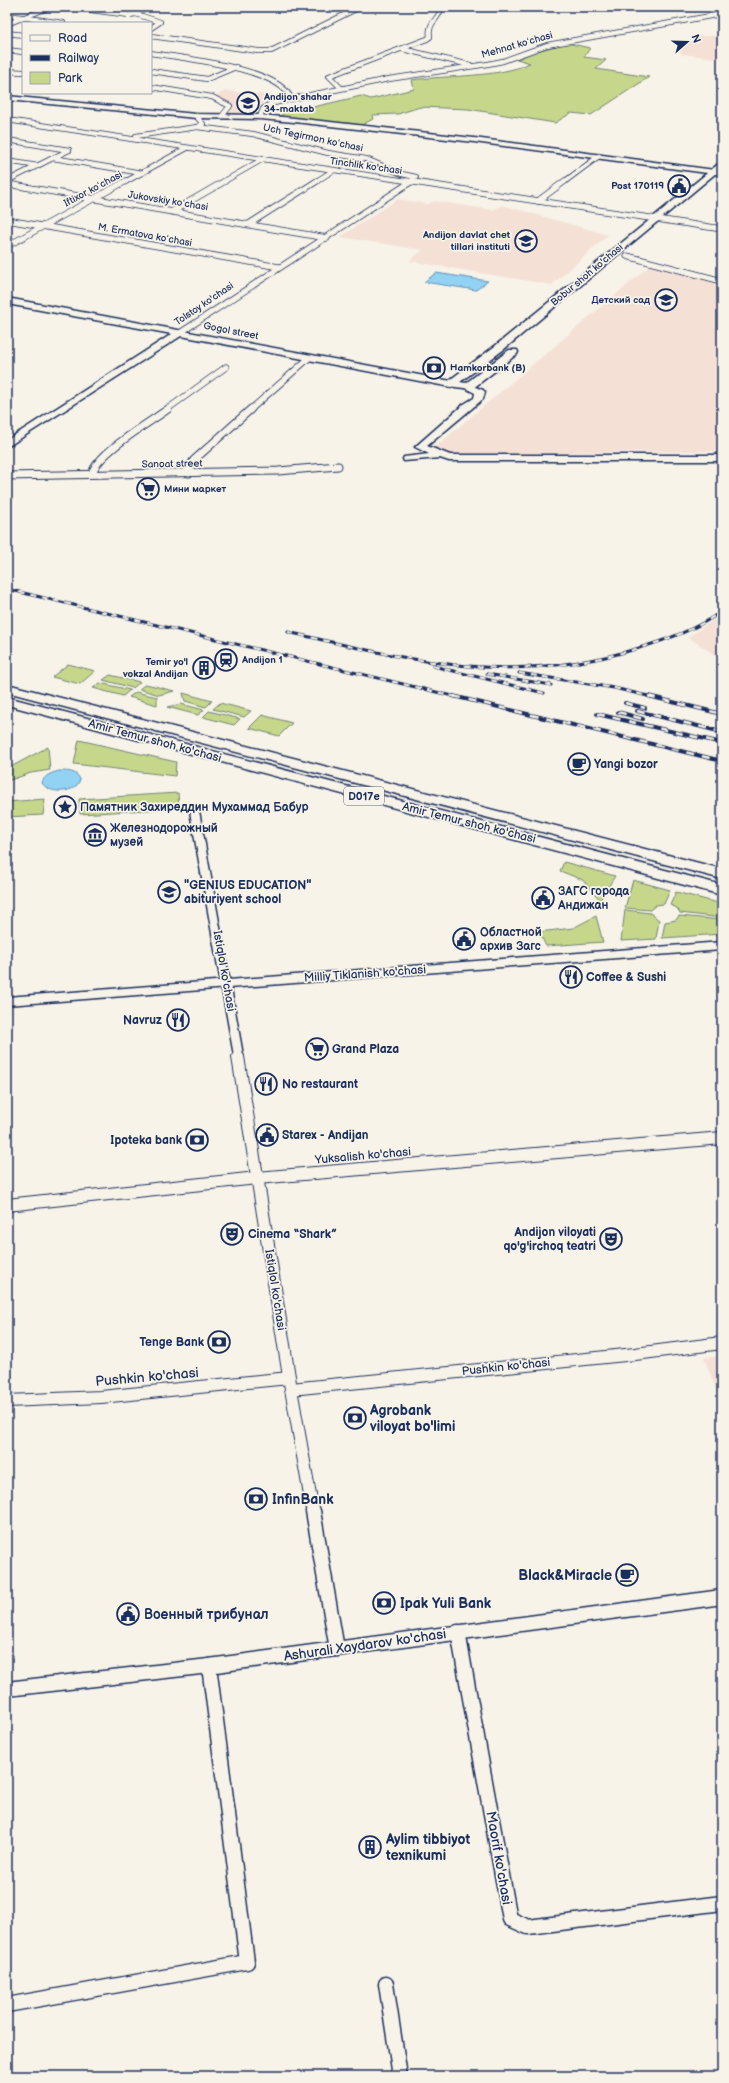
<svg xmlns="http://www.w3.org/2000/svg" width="729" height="2083" viewBox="0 0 729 2083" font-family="'Balsamiq Sans',sans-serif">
  <rect width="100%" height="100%" fill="#f7f3e8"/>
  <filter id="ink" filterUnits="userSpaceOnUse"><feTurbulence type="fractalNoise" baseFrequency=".025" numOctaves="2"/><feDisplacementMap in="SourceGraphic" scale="8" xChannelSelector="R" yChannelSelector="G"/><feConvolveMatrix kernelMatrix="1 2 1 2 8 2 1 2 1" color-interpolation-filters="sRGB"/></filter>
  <g filter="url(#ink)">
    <g fill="#f5e0d6">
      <polygon points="697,36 722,36 722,59 681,54 680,47"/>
      <polygon points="226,91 269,95 283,97 259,105 251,116 226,115 235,105 215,96"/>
      <polygon points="398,199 428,204 435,201 493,210 502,205 608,235 552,285 409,261 423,250 340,237"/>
      <polygon points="652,264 722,283 722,451 427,454"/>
      <polygon points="722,614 722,660 688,637"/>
      <polygon points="722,1356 722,1405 704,1358"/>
    </g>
    <g fill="#c6d78b" stroke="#708374">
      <path d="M567,43L590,48L584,57L606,60L596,69L649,77L591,115L571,113L555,123L468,109L420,107L398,114L372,115L373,119L360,126L278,117L297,105L309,108L361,96L371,99L414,89L412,80C448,75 499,78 530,63L517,59L533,52Z"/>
      <polygon points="68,664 95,671 80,684 52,677"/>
      <polygon points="110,675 140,682 133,688 103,680"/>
      <polygon points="100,683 130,690 123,696 93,688"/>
      <polygon points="146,684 174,691 159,695 139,689"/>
      <polygon points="136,692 157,697 157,705 129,697"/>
      <polygon points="183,693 212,701 206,707 185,701"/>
      <polygon points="220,703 251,711 244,717 213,709"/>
      <polygon points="181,704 204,710 198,715 167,707"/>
      <polygon points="209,711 240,719 234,725 203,717"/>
      <polygon points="262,715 292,723 279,736 249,728"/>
      <polygon points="79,740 176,762 175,776 74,764"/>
      <polygon points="48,747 50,770 31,773 7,781 7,769"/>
      <polygon points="178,793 179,808 80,814 79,799"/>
      <polygon points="45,799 43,815 7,817 7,802"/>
      <polygon points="564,862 615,876 600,900 583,880 560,871"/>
      <polygon points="633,880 670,890 664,904 656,905 650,910 625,908"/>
      <polygon points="676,892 722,904 722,918 680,913 677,908 670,905"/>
      <polygon points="625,910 650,913 659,920 656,939 621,941"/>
      <polygon points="596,916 603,942 546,946 539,932 573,928"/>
      <polygon points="679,916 722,920 722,934 662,938 665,922 676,920"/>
    </g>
    <g fill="#92d2f3" stroke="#6291b7">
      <polygon points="436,273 488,281 476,290 424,282"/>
      <path d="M59,771C68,771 76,771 80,779C77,794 49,795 42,783C44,775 52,773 59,771Z"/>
    </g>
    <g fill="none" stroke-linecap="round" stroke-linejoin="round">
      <g stroke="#1b2f5e" stroke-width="6">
        <g id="street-far5">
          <polyline points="68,7 129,15 136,14 138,11 135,9 136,7"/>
          <polyline points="703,7 722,12"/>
          <polyline points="136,14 160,22 151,28"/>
          <polyline points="7,15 63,23"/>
          <polyline points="7,24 50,7"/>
          <polyline points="7,33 23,35"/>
          <polyline points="151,36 258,51 271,51 360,7"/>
          <polyline points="402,49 470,65"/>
          <polyline points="7,50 23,52"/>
          <path d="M151,53C181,58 281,68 291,99"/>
          <polyline points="7,71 23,72"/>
          <polyline points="151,71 207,79 236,67"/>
          <polyline points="151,87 212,97 230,106 222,116"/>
          <path d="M341,88L329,76L427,39L430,37C427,21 441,19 441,7"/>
          <polyline points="260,117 263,109 270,104 291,99 389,79 488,64 503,61 547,45 722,14"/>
          <polyline points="7,120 413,182"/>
          <polyline points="197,127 253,134 328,153 366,159 402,174 416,177 411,182"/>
          <polyline points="136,136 197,127 203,124 196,116"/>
          <polyline points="7,140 69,150"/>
          <polyline points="53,158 142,173"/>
          <polyline points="7,161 38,166"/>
          <polyline points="7,181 69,150"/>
          <polyline points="125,182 187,148"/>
          <polyline points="223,182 263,159"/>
          <polyline points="315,182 334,170"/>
          <polyline points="564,182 599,156"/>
        </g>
      </g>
      <g stroke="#1b2f5e" stroke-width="7">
        <g id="street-far4">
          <polyline points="407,181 722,229"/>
          <polyline points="7,184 327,238"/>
          <polyline points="538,201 565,181"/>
          <polyline points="173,211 225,181"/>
          <polyline points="7,220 279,267"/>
          <polyline points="249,224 317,181"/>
          <polyline points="7,246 126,181"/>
          <polyline points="627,256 722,281"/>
          <polyline points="180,333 412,181"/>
          <polyline points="166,410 226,367"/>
          <polyline points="250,410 309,358"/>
        </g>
      </g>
      <g stroke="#1b2f5e" stroke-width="9">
        <g id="street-far3">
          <polyline points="189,473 189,468 194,460 251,409"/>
          <path d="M92,474C97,453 149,423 168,409"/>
          <polyline points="7,476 278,471 338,466"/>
        </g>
      </g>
      <g stroke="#1b2f5e" stroke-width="12">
        <polyline id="street-far2" points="195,814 239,1058"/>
      </g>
      <g stroke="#1b2f5e" stroke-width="14">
        <g id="street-far1">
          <polyline points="238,1057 291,1389 313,1512"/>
          <polyline points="7,1205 257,1178 722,1138"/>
          <polyline points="291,1389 635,1354 722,1343"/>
          <polyline points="7,1401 101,1397 289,1378"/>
        </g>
      </g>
      <g stroke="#1b2f5e" stroke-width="17">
        <g id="street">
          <polyline points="313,1511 337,1649"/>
          <polyline points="458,1632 510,1919 528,1927 722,1903"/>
          <polyline points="7,1689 209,1666 722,1597"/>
          <polyline points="386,1984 400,2076"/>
          <polyline points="7,2005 247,1962 209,1666"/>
        </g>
      </g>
      <g stroke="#1b2f5e" stroke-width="3">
        <g id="secondary">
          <polygon points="7,96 196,114 260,115 294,118 474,138 722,171 722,175 474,142 294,122 260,119 196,118 7,100"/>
          <polygon points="7,298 451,381 456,384 451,387 181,336 7,447 7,440 172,334 7,304"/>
          <polygon points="468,384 483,390 485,392 483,399 427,446 450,455 722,455 722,461 449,461 440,458 404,461 403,459 404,457 429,454 415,447 464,404 474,398 475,393 463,387"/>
          <polygon points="722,942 722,950 7,1005 7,997"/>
        </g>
      </g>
      <g stroke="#1b2f5e" stroke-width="3">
        <g id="primary">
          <polygon points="722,161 722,168 503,350 460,382 466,383 509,350 517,350 518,352 517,354 472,389 447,386 446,384 447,382 495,346"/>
          <polygon points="7,684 722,869 722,879 7,692"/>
          <polygon points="7,697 722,885 722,895 7,705"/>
        </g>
      </g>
      <use href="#street-far5" stroke="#f7f3e8" stroke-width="4.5"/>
      <use href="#street-far4" stroke="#f7f3e8" stroke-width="5.5"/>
      <use href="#street-far3" stroke="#f7f3e8" stroke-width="7"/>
      <use href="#street-far2" stroke="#f7f3e8" stroke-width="9"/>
      <use href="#street-far1" stroke="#f7f3e8" stroke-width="12"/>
      <use href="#street" stroke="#f7f3e8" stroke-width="14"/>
      <use href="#secondary" fill="#f7f3e8" fill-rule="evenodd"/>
      <use href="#primary" fill="#f7f3e8" fill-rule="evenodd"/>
      <g stroke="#1b2f5e" stroke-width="3">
        <g id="rail-far1">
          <polyline points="7,589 457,697"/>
          <path d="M288,632C412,661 513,687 639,648C669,639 697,629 722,611"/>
          <polyline points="433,666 544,693"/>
          <polyline points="519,673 614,688 652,697"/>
          <polyline points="487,674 551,685"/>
        </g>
      </g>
      <g stroke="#1b2f5e" stroke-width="4">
        <g id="rail">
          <polyline points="453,696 722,761"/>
          <polyline points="648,696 722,714"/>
          <polyline points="625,703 645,708"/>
          <polyline points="637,711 722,732"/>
          <polyline points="618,712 643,719"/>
          <polyline points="597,714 722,743"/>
        </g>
      </g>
      <use href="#rail-far1" stroke="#f7f3e8" stroke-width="2" stroke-dasharray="6" stroke-linecap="butt"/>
      <use href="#rail" stroke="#f7f3e8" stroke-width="2.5" stroke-dasharray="8" stroke-linecap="butt"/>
    </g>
  </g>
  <defs>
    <g id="school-ring" transform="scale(1.15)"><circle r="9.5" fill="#f7f3e8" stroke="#1b2f5e" stroke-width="1.5"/><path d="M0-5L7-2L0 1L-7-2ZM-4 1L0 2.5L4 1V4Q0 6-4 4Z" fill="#1b2f5e"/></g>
    <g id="civic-ring" transform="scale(1.15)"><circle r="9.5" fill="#f7f3e8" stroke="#1b2f5e" stroke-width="1.5"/><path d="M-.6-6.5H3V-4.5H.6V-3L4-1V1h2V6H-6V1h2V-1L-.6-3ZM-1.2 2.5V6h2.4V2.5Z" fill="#1b2f5e"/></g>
    <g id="bank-ring" transform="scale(1.15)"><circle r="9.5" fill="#f7f3e8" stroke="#1b2f5e" stroke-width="1.5"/><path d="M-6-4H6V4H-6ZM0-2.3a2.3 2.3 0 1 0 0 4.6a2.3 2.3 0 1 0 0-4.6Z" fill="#1b2f5e"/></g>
    <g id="supermarket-ring" transform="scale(1.15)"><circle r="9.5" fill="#f7f3e8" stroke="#1b2f5e" stroke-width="1.5"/><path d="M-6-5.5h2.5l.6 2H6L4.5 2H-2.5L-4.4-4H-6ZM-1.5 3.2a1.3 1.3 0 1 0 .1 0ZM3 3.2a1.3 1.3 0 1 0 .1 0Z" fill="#1b2f5e"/></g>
    <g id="station-ring" transform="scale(1.15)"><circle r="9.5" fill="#f7f3e8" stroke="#1b2f5e" stroke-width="1.5"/><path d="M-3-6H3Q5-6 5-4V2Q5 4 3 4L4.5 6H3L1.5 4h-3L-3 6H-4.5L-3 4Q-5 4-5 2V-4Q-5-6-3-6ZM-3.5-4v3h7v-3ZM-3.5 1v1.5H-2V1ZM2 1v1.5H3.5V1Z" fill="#1b2f5e"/></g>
    <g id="building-ring" transform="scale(1.15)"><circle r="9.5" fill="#f7f3e8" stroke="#1b2f5e" stroke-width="1.5"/><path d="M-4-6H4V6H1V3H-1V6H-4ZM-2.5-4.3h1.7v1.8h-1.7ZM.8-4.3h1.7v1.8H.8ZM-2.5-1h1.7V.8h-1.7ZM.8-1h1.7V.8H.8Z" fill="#1b2f5e"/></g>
    <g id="cafe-ring" transform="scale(1.15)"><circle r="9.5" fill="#f7f3e8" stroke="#1b2f5e" stroke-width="1.5"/><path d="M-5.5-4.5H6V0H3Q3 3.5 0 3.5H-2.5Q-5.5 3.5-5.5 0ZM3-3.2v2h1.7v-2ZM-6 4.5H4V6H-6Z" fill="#1b2f5e"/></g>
    <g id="sight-ring" transform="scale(1.15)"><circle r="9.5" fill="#f7f3e8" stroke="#1b2f5e" stroke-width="1.5"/><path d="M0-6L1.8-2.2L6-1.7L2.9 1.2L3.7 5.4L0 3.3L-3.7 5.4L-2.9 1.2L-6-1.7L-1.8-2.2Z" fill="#1b2f5e"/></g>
    <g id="museum-ring" transform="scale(1.15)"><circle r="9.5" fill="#f7f3e8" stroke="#1b2f5e" stroke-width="1.5"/><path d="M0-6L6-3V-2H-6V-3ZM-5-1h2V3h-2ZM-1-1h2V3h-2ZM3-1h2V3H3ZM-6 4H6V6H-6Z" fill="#1b2f5e"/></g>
    <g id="restaurant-ring" transform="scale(1.15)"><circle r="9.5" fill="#f7f3e8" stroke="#1b2f5e" stroke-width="1.5"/><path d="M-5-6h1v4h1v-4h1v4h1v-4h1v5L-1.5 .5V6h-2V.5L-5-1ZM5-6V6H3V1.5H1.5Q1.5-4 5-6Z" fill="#1b2f5e"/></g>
    <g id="theatre-ring" transform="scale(1.15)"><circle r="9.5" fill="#f7f3e8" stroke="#1b2f5e" stroke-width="1.5"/><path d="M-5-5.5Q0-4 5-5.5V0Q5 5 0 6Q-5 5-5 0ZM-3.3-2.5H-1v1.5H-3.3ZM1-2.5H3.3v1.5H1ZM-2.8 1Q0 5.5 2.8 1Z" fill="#1b2f5e"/></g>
  </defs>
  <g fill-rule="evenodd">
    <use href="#school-ring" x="248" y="103"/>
    <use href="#civic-ring" x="679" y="186"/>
    <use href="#school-ring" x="526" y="241"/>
    <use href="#school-ring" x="666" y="300"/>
    <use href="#bank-ring" x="434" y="368"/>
    <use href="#supermarket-ring" x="148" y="489"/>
    <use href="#station-ring" x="226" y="660"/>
    <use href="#building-ring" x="204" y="668"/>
    <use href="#cafe-ring" x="579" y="764"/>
    <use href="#sight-ring" x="65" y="807"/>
    <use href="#museum-ring" x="95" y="835"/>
    <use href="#school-ring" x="169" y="892"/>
    <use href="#civic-ring" x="543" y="898"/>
    <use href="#civic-ring" x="464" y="939"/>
    <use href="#restaurant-ring" x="571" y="977"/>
    <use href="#restaurant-ring" x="178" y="1020"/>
    <use href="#supermarket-ring" x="317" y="1049"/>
    <use href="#restaurant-ring" x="266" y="1084"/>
    <use href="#civic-ring" x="267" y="1135"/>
    <use href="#bank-ring" x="197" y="1140"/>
    <use href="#theatre-ring" x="232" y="1234"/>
    <use href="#theatre-ring" x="611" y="1239"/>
    <use href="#bank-ring" x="219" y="1342"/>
    <use href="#bank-ring" x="355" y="1418"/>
    <use href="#bank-ring" x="256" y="1499"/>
    <use href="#cafe-ring" x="627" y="1575"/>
    <use href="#bank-ring" x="384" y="1603"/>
    <use href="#civic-ring" x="128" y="1614"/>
    <use href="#building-ring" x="370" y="1847"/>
  </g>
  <g text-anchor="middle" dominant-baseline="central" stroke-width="3.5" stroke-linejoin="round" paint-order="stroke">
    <g font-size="10" fill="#1b2f5e" stroke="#f7f3e8">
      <text transform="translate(517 45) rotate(-16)">Mehnat koʻchasi</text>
      <text transform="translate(313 138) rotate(12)">Uch Tegirmon koʻchasi</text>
      <text transform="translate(366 166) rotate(8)">Tinchlik ko'chasi</text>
      <text transform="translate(93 189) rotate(-28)">Iftixor koʻchasi</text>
      <text transform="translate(168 201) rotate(9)">Jukovskiy koʻchasi</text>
      <text transform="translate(145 235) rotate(10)">M. Ermatova koʻchasi</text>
      <text transform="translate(587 275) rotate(-40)">Bobur shoh ko'chasi</text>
      <text transform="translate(204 304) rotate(-34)">Tolstoy ko'chasi</text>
      <text transform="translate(231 331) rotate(11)">Gogol street</text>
      <text transform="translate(172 464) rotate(-1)">Sanoat street</text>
    </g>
    <g font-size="10" font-weight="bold" fill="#1b2f5e" stroke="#f7f3e8" text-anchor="start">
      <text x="264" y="97">Andijon shahar<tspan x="264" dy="12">34-maktab</tspan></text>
      <text x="664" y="186" text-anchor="end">Post 170119</text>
      <text x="510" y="235" text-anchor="end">Andijon davlat chet<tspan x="510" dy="12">tillari instituti</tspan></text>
      <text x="650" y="300" text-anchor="end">Детский сад</text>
      <text x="450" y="368">Hamkorbank (B)</text>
      <text x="164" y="489">Мини маркет</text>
      <text x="242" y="660">Andijon 1</text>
      <text x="188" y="662" text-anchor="end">Temir yo'l<tspan x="188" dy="12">vokzal Andijan</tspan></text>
    </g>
    <rect fill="#f7f3e8" stroke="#5d6a87" stroke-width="1" x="344" y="787" width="40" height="18" rx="3"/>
    <g font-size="11" font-weight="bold" fill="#1b2f5e">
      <text x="364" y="796">D017e</text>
    </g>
    <g font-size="12" fill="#1b2f5e" stroke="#f7f3e8">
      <text transform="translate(155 741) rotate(15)">Amir Temur shoh ko'chasi</text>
      <text transform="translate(469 823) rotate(14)">Amir Temur shoh ko'chasi</text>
      <text transform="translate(224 971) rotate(80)">Istiqlol ko'chasi</text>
      <text transform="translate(365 974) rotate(-4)">Milliy Tiklanish ko'chasi</text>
      <text transform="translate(363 1156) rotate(-5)">Yuksalish ko'chasi</text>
      <text transform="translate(275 1290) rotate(81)">Istiqlol ko'chasi</text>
      <text transform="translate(506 1367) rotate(-6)">Pushkin ko'chasi</text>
    </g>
    <g font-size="12" font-weight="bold" fill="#1b2f5e" stroke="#f7f3e8" text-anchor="start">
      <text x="594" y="764">Yangi bozor</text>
      <text x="80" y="807">Памятник Захиреддин Мухаммад Бабур</text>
      <text x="110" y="828">Железнодорожный<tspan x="110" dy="14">музей</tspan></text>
      <text x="184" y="885">"GENIUS EDUCATION"<tspan x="184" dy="14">abituriyent school</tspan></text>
      <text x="558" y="891">ЗАГС города<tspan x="558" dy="14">Андижан</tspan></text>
      <text x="480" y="932">Областной<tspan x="480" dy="14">архив Загс</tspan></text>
      <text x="586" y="977">Coffee &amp; Sushi</text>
      <text x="162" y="1020" text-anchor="end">Navruz</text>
      <text x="332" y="1049">Grand Plaza</text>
      <text x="282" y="1084">No restaurant</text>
      <text x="282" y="1135">Starex - Andijan</text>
      <text x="182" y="1140" text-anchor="end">Ipoteka bank</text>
      <text x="596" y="1232" text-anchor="end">Andijon viloyati<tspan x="596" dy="14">qo'g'irchoq teatri</tspan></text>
      <text x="248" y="1234">Cinema “Shark”</text>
      <text x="204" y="1342" text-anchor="end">Tenge Bank</text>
    </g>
    <g font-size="14" fill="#1b2f5e" stroke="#f7f3e8">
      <text transform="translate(147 1377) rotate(-5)">Pushkin ko'chasi</text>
      <text transform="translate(365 1645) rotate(-8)">Ashurali Xaydarov ko'chasi</text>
      <text transform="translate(499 1858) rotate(80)">Maorif ko'chasi</text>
    </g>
    <g font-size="14" font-weight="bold" fill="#1b2f5e" stroke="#f7f3e8" text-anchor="start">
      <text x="370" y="1410">Agrobank<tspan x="370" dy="16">viloyat bo'limi</tspan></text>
      <text x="272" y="1499">InfinBank</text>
      <text x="612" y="1575" text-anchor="end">Black&amp;Miracle</text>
      <text x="400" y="1603">Ipak Yuli Bank</text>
      <text x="144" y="1614">Военный трибунал</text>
      <text x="386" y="1839">Aylim tibbiyot<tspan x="386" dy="16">texnikumi</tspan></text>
    </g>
  </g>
  <rect width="729" height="2083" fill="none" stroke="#f7f3e8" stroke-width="24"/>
  <rect x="12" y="12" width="705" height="2059" fill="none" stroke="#1b2f5e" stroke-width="1.5" filter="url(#ink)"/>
  <rect x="22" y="22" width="130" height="72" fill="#f7f3e8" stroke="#9fa5b1"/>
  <rect x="30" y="35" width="20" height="6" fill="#f7f3e8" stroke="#9fa5b1"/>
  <text x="58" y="42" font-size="12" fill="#1b2f5e">Road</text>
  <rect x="30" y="55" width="20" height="6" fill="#1b2f5e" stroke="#9fa5b1"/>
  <text x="58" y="62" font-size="12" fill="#1b2f5e">Railway</text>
  <rect x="30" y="72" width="20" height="12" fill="#c6d78b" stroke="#9fa5b1"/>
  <text x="58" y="82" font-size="12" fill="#1b2f5e">Park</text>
  <g transform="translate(687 42) rotate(70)" stroke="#f7f3e8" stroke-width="3" paint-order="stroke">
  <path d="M0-3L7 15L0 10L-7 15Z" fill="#1b2f5e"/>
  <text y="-6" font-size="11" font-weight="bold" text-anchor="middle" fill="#1b2f5e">N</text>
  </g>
</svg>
